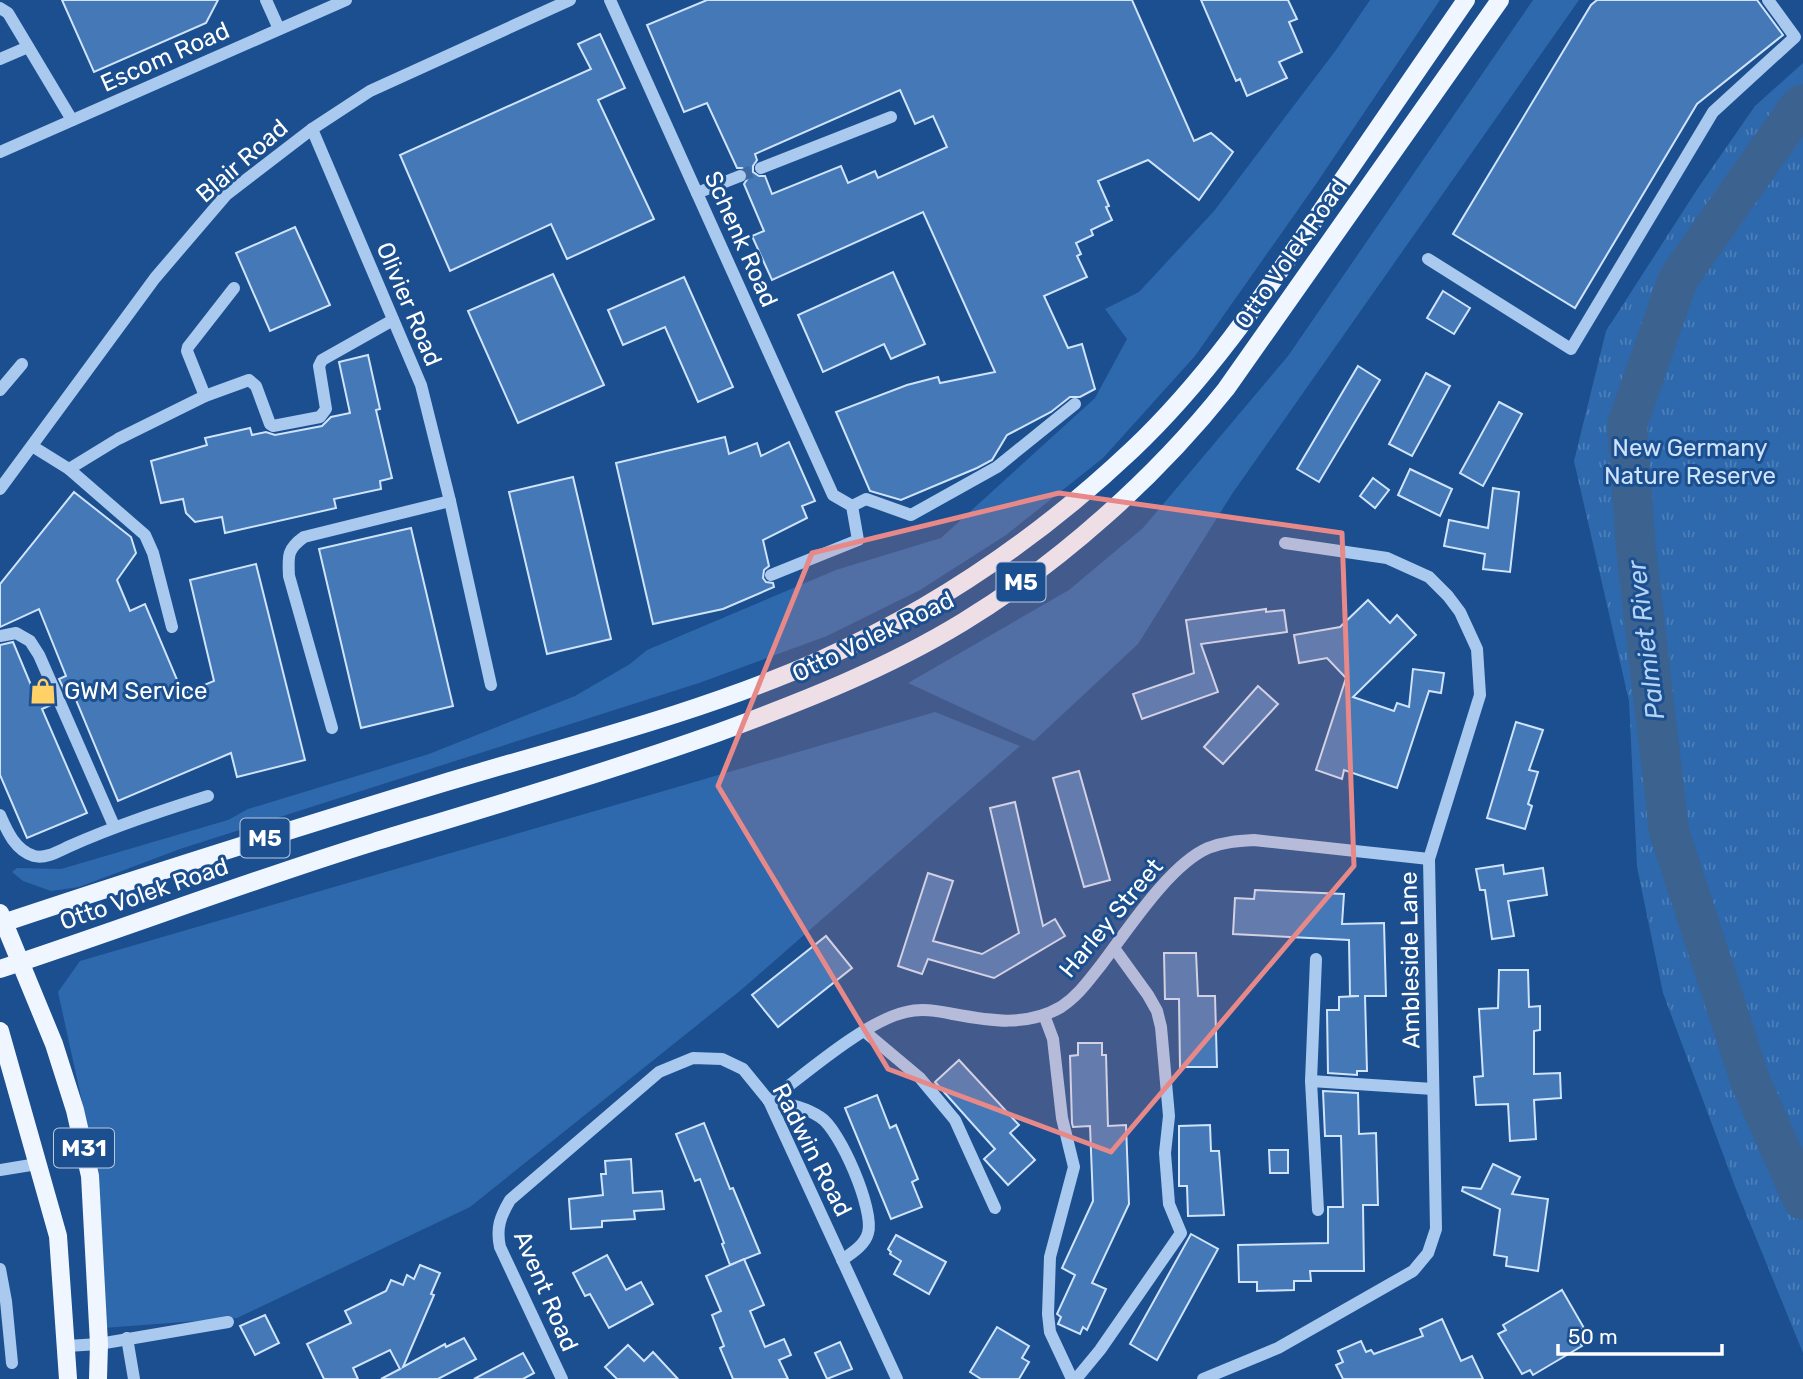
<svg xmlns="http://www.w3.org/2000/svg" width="1803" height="1379" viewBox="0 0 1803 1379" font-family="Rubik,sans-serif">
  <defs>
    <pattern id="park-tufts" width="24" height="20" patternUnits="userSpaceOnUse" patternTransform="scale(1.75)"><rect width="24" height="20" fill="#2e69ad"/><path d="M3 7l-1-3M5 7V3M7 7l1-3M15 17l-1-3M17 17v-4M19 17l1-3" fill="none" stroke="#4d80b9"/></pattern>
  </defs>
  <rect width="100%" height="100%" fill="#1b4f8f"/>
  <g fill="#2e69ad">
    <polygon points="1370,0 1440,0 1316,184 1195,356 1103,458 1006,535 920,590 827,636 699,683 180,849 79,887 51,891 23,881 12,872 17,868 61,869 228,820 248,809 429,754 575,696 630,664 647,650 836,570 941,538 1095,398 1127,339 1105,309 1139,292 1214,211 1336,50"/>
    <polygon points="1533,0 1579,0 1232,494 1138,644 1034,741 908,683 1069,590 1143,528 1288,356"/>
    <polygon points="935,712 1020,746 741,990 470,1207 237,1318 103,1328 97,1170 58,992 80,961"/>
  </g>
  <polygon fill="url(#park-tufts)" points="1803,63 1803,1353 1736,1189 1663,993 1637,867 1629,701 1574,461 1606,331 1698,188 1755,106"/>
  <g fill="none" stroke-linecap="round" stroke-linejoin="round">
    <polyline stroke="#3c6290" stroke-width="40" points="1803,104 1799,107 1678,279 1627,425 1636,549 1669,831 1751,1083 1803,1200"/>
  </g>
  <g fill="#4478b7" stroke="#cfe3fa" stroke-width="2" fill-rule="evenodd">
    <polygon points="62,0 218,0 206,23 94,72"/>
    <path d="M707,0H1132L1194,141L1211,133L1233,152L1199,200L1148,160L1098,181L1109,206L1106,207L1112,220L1091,230L1093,235L1076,243L1081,254L1077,256L1087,277L1044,296L1068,348L1082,344L1095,389L1080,397H1070L1051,412L1007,435L992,460L977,468L901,500L870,491L836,412L907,385L938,377L940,383L995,372L923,212L772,280L752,236L764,231L744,184L748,178V172L742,168H737L707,103L684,112L647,25ZM900,90L915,124L933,116L947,147L878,178L875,171L848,183L841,166L772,194L765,176H759L753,172V166L757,160L755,154Z"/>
    <polygon points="1201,0 1288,0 1297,19 1289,22 1302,52 1279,62 1287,78 1247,96 1240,79 1236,81"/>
    <polygon points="1597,0 1757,0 1783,35 1697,104 1575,308 1453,234 1591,5"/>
    <polygon points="600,34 625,88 598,100 654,219 567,259 551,224 450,271 400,155 591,69 578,44"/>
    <polygon points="295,227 330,305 270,331 236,253"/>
    <polygon points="893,272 925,344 891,359 884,344 823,372 798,315"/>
    <polygon points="553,274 604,385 518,423 468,311"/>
    <polygon points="684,277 733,387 698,402 665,327 623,345 608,310"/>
    <polygon points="1443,291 1470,308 1454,334 1427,318"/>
    <polygon points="368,355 380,409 376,410 392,478 380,481 381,489 334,499 336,508 225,533 222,517 195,522 186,513 183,499 161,503 151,461 207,445 205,438 250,428 252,435 266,432 275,435 322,426 331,417 350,413 339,362"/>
    <polygon points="1358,366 1380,380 1319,482 1297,469"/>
    <polygon points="1426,373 1450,386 1412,456 1389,444"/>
    <polygon points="1499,402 1522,414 1483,486 1460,473"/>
    <polygon points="725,437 729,454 757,443 761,456 789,442 815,501 802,506 807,518 763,540 769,566 764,570 763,578 766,582 773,583 774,587 723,609 653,624 616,463"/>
    <polygon points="1410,469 1452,489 1440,516 1398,495"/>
    <polygon points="573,477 611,639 547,654 509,492"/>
    <polygon points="1373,478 1389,490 1375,508 1360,496"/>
    <polygon points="1493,488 1519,492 1510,572 1483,569 1485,554 1444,546 1449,520 1488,528"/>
    <polygon points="74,492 131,537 136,553 117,580 130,611 145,604 183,694 214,681 190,580 256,564 305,760 237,777 231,753 118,801 74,695 68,698 59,679 66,676 39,609 0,627 0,584"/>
    <polygon points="411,528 453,706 361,728 319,549"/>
    <polygon points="1368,600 1390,623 1397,615 1416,635 1353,697 1394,711 1397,703 1409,707 1413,669 1444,673 1441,693 1429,691 1397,788 1344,770 1342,779 1316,770 1346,678 1327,658 1299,663 1294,635 1340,627"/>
    <polygon points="1266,609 1266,612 1284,610 1287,632 1201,644 1218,692 1142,719 1133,694 1194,673 1186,620"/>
    <polygon points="13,642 33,690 43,686 51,705 42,709 87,813 27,838 0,775 0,645"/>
    <polygon points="1258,686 1278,704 1223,764 1204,747"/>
    <polygon points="1516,722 1543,730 1529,770 1538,772 1528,804 1532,806 1525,829 1487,818"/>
    <polygon points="1079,771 1110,880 1084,887 1053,778"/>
    <polygon points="1015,802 1043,926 1055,919 1065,936 994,978 928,959 922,974 898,966 928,873 953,881 933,941 982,954 1019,933 990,808"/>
    <polygon points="1503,865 1504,874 1543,868 1547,895 1508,901 1514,936 1492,939 1485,890 1480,890 1476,869"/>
    <polygon points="1255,890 1344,894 1342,924 1384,923 1386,996 1365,996 1367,1071 1357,1071 1357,1075 1328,1073 1327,1010 1339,1010 1339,997 1359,996 1350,996 1349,940 1233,934 1235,898 1254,899"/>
    <polygon points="826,936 852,968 778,1027 752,995"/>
    <polygon points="1164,953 1196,953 1198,996 1215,996 1217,1067 1180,1067 1179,999 1165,999"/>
    <polygon points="1499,970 1528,970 1529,1007 1540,1006 1540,1030 1534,1031 1534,1074 1560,1073 1561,1098 1534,1100 1536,1139 1510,1141 1508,1104 1476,1105 1474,1077 1483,1076 1479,1009 1498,1008"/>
    <polygon points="1078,1043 1102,1043 1102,1055 1106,1055 1108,1126 1126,1125 1129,1204 1092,1283 1106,1289 1087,1330 1083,1327 1080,1334 1058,1324 1061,1317 1057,1314 1075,1275 1062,1268 1093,1201 1090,1126 1073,1127 1072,1123 1070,1056 1078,1055"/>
    <polygon points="959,1060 1019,1125 1010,1133 1035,1160 1008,1185 984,1159 995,1149 935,1082"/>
    <polygon points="1323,1091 1358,1093 1359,1134 1376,1133 1378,1205 1363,1205 1364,1271 1310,1271 1311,1281 1294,1281 1294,1290 1257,1291 1257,1282 1239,1282 1238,1245 1328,1243 1328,1207 1343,1207 1341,1136 1325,1136"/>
    <polygon points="877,1095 890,1128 896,1125 918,1179 912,1182 922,1207 891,1219 845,1108"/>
    <polygon points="704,1123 730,1189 733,1188 760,1253 730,1265 722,1244 724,1243 700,1179 695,1181 676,1134"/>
    <polygon points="1210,1125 1211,1151 1219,1151 1224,1215 1188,1216 1187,1186 1179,1186 1179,1126"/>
    <polygon points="1269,1150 1288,1150 1288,1173 1270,1173"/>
    <polygon points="631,1159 633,1193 662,1191 664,1209 634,1211 635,1219 602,1221 602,1227 571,1229 569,1199 603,1195 601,1174 606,1174 605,1161"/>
    <polygon points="1493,1164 1520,1177 1512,1194 1548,1199 1538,1271 1506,1266 1507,1257 1494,1255 1500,1209 1462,1191 1463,1187 1481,1189"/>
    <polygon points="1191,1234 1218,1249 1157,1360 1130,1344"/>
    <polygon points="896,1235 946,1262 929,1294 894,1274 901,1261 890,1254 891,1252 888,1249"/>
    <polygon points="607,1255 626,1290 641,1282 653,1304 609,1328 590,1294 585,1296 573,1273"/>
    <polygon points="744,1259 764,1305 750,1311 765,1347 784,1339 791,1355 779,1360 788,1379 733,1379 720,1348 724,1346 712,1315 721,1311 706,1276"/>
    <polygon points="420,1265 440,1273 431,1294 434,1295 403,1367 445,1344 446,1347 464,1338 476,1359 438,1379 381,1379 400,1369 390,1350 353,1368 358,1379 324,1379 307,1344 351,1323 345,1311 386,1291 391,1280 403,1285 407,1275 414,1279"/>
    <polygon points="1562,1290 1584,1328 1575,1333 1582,1346 1533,1375 1530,1370 1522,1374 1498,1334 1506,1330 1503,1325"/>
    <polygon points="265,1315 279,1343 255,1355 240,1326"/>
    <polygon points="1442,1319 1461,1361 1472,1356 1483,1379 1343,1379 1336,1365 1343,1362 1338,1351 1361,1341 1366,1352 1371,1350 1374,1354 1423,1336 1420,1329"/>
    <polygon points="997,1327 1029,1346 1022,1358 1029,1362 1019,1379 981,1379 970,1372"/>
    <polygon points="840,1342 852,1369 827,1379 815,1353"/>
    <polygon points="628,1345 644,1361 653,1352 678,1379 617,1379 605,1367"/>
    <polygon points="523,1353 534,1373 523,1379 474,1379"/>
  </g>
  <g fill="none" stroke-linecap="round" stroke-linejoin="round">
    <polyline stroke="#3d69a0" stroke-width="12" stroke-dasharray="12 6" stroke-linecap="butt" points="740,176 761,168"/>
    <g stroke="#a9c9ee" stroke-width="12">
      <polyline points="266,0 279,29"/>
      <polyline points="610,0 833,495 852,506 858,540 771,575"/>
      <polyline points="0,8 8,13 72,120"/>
      <polyline points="0,59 28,47"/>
      <polyline points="312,129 421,385 450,501 491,685"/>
      <polyline points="0,152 346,0"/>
      <polyline points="761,168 891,117"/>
      <polyline points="697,193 740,176"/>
      <polyline points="1428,259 1571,349 1713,112 1795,37 1768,0"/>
      <polyline points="0,390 22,364"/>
      <polyline points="205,396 187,351 188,347 234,288"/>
      <polyline points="32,446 69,469 118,439 205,396 249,380 256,386 270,424 273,426 320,417 326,409 319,366 322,360 393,320"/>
      <polyline points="69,469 145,535 153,553 172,627"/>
      <polyline points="0,489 155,278 226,195 312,129 370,91 570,0"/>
      <polyline points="852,506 866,499 911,515 997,467 1075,404"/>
      <polyline points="0,636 16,633 30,641 39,655 114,826"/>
      <path d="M332,728L289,576C288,556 287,549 304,537L450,501"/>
      <path d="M0,815C7,831 15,850 34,856C46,859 59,851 70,846C115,826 161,811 208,796"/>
      <polyline points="1316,959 1311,1081 1318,1210"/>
      <polyline points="1044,1015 1053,1039 1062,1118 1074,1167 1050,1257 1048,1314 1050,1332 1072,1379"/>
      <polyline points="864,1031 920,1078 955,1120 995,1208"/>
      <polyline points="1311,1081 1433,1089"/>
      <path d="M769,1101C804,1075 865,1021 906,1012C922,1008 937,1011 953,1014C990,1021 1027,1027 1061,1007C1078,996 1089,980 1101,965C1127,931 1169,865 1208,848C1223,842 1238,841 1254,840L1429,859"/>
      <path d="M769,1101C786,1103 805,1107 820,1117C840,1129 875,1211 868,1233C865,1245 852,1253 842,1260"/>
      <polyline points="0,1170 37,1164"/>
      <polyline points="0,1269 6,1301 12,1363"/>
      <polyline points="127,1338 134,1379"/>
      <polyline points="67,1346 99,1344 228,1322"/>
      <path d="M562,1379L500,1247C496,1228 500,1217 510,1200L659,1072L693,1058L722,1059L743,1069L769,1101L897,1379"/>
      <polyline points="1076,1379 1100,1350 1181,1233 1169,1204 1165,1153 1169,1116 1161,1027 1157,1011 1148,995 1114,948"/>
      <polyline points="1203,1379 1278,1348 1413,1271 1428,1253 1436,1229 1429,859 1480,695 1477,649 1460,612 1448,596 1429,577 1387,558 1285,543"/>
    </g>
    <g stroke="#f0f6ff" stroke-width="18">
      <polyline points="0,913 54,1044 75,1110 90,1176 99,1344 98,1379"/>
      <path d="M0,924C146,875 293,829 440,784C566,746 697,714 818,661C934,609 1040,537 1132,450C1205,381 1261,299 1317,217C1367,144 1416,72 1466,0"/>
      <path d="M0,969C125,928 248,881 374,842C489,807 604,773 717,733C801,702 886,669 963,622C1060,563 1156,477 1226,389L1500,0"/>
      <polyline points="0,1031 58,1236 68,1379"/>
    </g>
  </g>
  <path fill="#e88989" fill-opacity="0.2" stroke="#e88989" stroke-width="5" stroke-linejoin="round" d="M1059,493L1342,533L1354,866L1111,1152L888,1069L718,786L812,553Z"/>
  <defs>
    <g id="shop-bare" transform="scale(2.1)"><path d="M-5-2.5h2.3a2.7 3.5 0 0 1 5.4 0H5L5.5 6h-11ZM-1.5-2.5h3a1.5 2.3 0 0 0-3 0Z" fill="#ffd166" stroke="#1b4f8f" stroke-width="2.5" paint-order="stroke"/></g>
  </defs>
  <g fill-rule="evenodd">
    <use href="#shop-bare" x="43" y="691"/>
  </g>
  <g text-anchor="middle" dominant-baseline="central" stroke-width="6" stroke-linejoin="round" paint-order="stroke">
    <g fill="#1b4f8f" stroke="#bbcadd" stroke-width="2">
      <rect x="996.5" y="562.5" width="49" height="39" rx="5"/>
      <rect x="240.5" y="818.5" width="49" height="39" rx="5"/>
      <rect x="54" y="1128.5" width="60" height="39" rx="5"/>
    </g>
    <g font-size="23" font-weight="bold" fill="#fff">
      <text x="1021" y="582">M5</text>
      <text x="265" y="838">M5</text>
      <text x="84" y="1148">M31</text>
    </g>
    <g font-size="24" fill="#fff" stroke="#1b4f8f">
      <text transform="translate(165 57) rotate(-24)">Escom Road</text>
      <text transform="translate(242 161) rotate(-41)">Blair Road</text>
      <text transform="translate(741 239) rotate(66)">Schenk Road</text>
      <text transform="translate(1291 254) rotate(-55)">Otto Volek Road</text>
      <text transform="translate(409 304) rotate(67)">Olivier Road</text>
      <text transform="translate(873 637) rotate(-26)">Otto Volek Road</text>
      <text transform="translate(144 894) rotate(-19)">Otto Volek Road</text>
      <text transform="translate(1111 918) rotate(-50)">Harley Street</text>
      <text transform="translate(1410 960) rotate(-91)">Ambleside Lane</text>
      <text transform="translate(812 1150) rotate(63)">Radwin Road</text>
      <text transform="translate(546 1291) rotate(67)">Avent Road</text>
    </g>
    <g font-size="24" fill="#cfe3fa" stroke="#1b4f8f">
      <text x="1690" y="448">New Germany<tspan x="1690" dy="28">Nature Reserve</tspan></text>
    </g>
    <g font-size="24" fill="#fff" stroke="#1b4f8f" text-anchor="start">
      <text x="64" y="691">GWM Service</text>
    </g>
    <g font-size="26" font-style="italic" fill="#b5d3f5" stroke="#1b4f8f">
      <text transform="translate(1646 640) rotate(-97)">Palmiet River</text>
    </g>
  </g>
  <path d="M1558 1344v10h164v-10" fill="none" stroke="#ffffff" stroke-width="3.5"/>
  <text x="1568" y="1344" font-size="21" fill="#ffffff" stroke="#1b4f8f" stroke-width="5" paint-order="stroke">50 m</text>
</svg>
